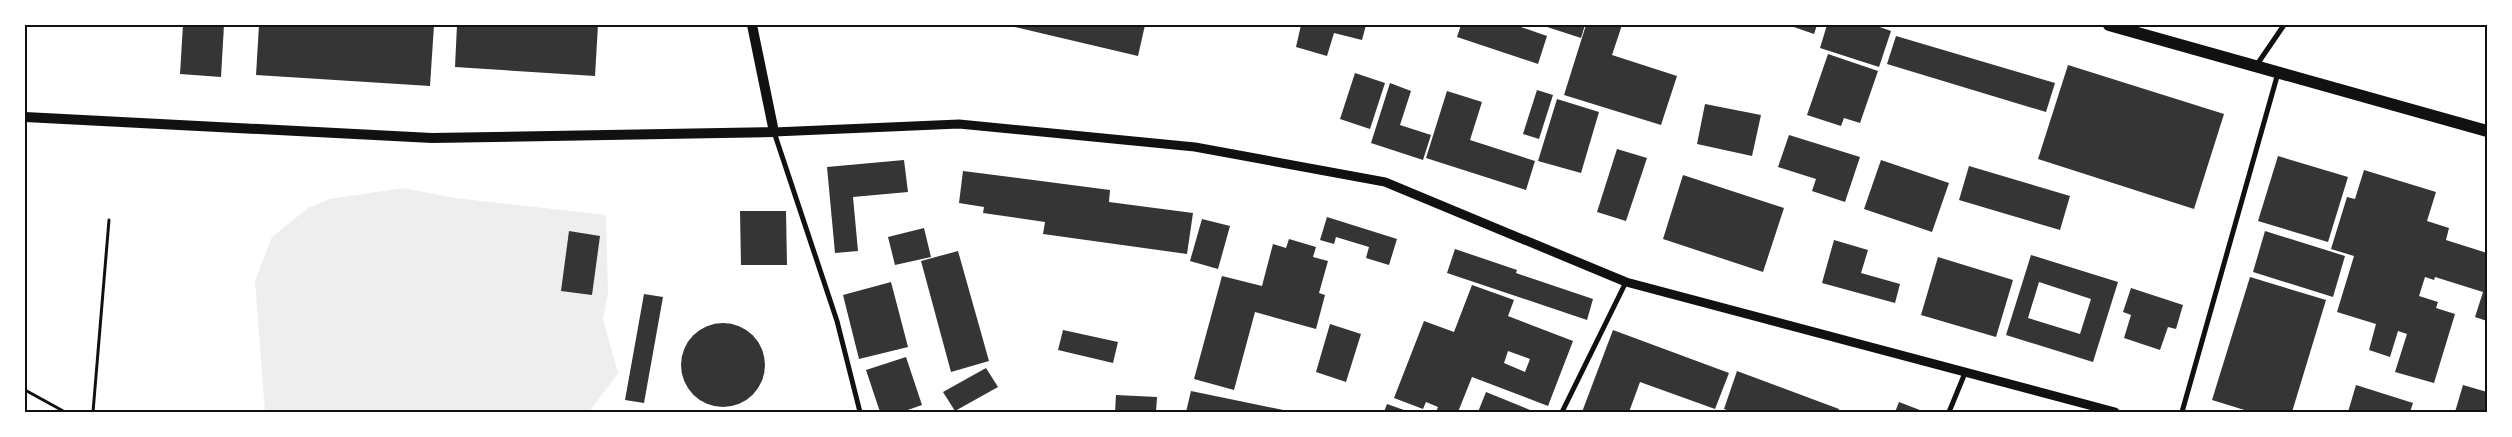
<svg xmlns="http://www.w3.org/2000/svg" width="2512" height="437" viewBox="0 0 2512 437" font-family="Arial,sans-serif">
  <rect width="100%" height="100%" fill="#fff"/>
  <polygon fill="#eee" points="403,188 455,198 606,215 608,293 603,319 618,373 589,412 265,412 255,281 272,237 308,208 330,199"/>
  <g fill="#353535" fill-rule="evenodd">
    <polygon points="183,25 224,25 221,77 180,74"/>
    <polygon points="259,25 434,25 430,86 256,75"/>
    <polygon points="457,25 598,25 595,76 455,67"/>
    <polygon points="1006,25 1145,25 1138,56"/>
    <polygon points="1301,25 1366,25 1362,40 1334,33 1327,56 1296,47"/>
    <polygon points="1461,25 1515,25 1547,36 1538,64 1457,37"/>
    <polygon points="1541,25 1585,25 1581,38"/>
    <polygon points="1586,25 1622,25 1612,55 1677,76 1661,125 1564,95"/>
    <polygon points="1788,25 1817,25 1814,34"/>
    <polygon points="1827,25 1874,25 1891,31 1879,67 1820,48"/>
    <polygon points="1896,36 2055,83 2046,112 1887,64"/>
    <polygon points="1828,54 1878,71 1860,123 1844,118 1841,126 1807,115"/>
    <polygon points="2068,65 2224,114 2194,209 2038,159"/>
    <polygon points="1355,73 1385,83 1370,129 1340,119"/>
    <polygon points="1390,83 1411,91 1400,125 1431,135 1423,160 1371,143"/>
    <polygon points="1537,90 1553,95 1539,139 1523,134"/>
    <polygon points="1447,91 1482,102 1470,140 1535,161 1526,190 1426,158"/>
    <polygon points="1557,99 1599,112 1581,173 1538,161"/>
    <polygon points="1705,104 1761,115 1752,156 1697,144"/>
    <polygon points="1789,135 1860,157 1845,202 1812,191 1816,179 1778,167"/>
    <polygon points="1617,149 1647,158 1626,221 1597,212"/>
    <polygon points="2278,156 2348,177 2328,242 2258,221"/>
    <polygon points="904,160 908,192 853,197 858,251 835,253 827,167"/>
    <polygon points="1881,160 1949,183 1932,232 1864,209"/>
    <polygon points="1969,166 2070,196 2060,230 1959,200"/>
    <polygon points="2364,170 2436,192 2427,221 2449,228 2446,240 2487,253 2487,321 2475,317 2483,292 2435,277 2434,280 2425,277 2419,296 2438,302 2436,308 2455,314 2434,383 2395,372 2407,334 2398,331 2390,357 2369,350 2376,324 2337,312 2354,256 2331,249 2347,197 2355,199"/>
    <polygon points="963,171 1110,190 1109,202 1193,213 1187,254 1043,234 1045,222 983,213 984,207 959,203"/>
    <polygon points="1683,175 1784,208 1763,272 1663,239"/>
    <polygon points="740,211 786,211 787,265 741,265"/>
    <polygon points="1327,217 1397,239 1389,265 1366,258 1369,247 1336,237 1334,244 1320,240"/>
    <polygon points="1202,219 1230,226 1218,269 1190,261"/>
    <polygon points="924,228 931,257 895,265 888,237"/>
    <polygon points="569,231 600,236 592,295 561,291"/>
    <polygon points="2265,231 2345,256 2333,297 2253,272"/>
    <polygon points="1289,239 1316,247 1313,257 1328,261 1319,293 1325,295 1316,329 1255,312 1234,390 1194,379 1222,276 1262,286 1273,244 1286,248"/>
    <polygon points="1834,240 1868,250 1861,273 1900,284 1895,303 1822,283"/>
    <polygon points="1455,249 1517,270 1516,273 1593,299 1587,320 1447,273"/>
    <polygon points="958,251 989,361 951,372 921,261"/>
    <path d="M2031,255L2118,282L2093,362L2006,335ZM2039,282L2091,299L2080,334L2028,318Z"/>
    <polygon points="1938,257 2013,280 1996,337 1921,315"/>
    <polygon points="2250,277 2326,300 2292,412 2251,412 2212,400"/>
    <polygon points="891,282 908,347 859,359 843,295"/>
    <path d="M1472,285L1514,300L1508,316L1573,341L1548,406L1472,377L1458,412H1436L1438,407L1426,402L1423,409L1394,398L1424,321L1454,332ZM1508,351L1530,359L1525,372L1504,363Z"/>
    <polygon points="2131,288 2183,305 2176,329 2168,327 2160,350 2124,338 2131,315 2123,312"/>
    <polygon points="644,294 663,297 644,403 625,400"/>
    <circle cx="723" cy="365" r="42"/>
    <polygon points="1330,324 1361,334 1346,382 1316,372"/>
    <polygon points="1063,330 1118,342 1113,363 1058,350"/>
    <polygon points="1613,330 1729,373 1715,409 1640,382 1629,412 1582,412"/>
    <polygon points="906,357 922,405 902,412 880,412 866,370"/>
    <polygon points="986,368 998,387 955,411 943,392"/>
    <polygon points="1737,371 1839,409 1838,412 1733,412 1724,409"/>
    <polygon points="2356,385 2413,403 2410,412 2348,412"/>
    <polygon points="2463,385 2487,392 2487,412 2455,412"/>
    <polygon points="1191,391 1288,411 1287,412 1186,412"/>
    <polygon points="1486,392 1535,412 1478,412"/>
    <polygon points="1116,395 1157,397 1156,412 1115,412"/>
    <polygon points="1899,402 1925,412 1895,412"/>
    <polygon points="1387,404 1404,410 1403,412 1384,412"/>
  </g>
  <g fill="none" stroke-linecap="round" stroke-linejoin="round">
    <g stroke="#111" stroke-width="3">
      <polyline points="25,390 65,412"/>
      <polyline points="93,412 109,220"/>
    </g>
    <g stroke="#111" stroke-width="5">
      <polyline points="2256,66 2284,25"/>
      <polyline points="774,132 837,321 860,412"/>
      <polyline points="1562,412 1626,282"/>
      <polyline points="1949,412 1965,373"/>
      <polyline points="2182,412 2278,73"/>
    </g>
    <polyline stroke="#111" stroke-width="9" points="774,132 959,124 1195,147 1385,182 1626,282 2115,412"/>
    <polyline stroke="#111" stroke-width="10" points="25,117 432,138 774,132 752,25"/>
    <polyline stroke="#111" stroke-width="12" points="2109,25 2487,131"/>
  </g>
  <rect width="2512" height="437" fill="none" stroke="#ffffff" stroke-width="52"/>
  <rect x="26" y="26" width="2460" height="385" fill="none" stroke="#111" stroke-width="2"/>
</svg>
